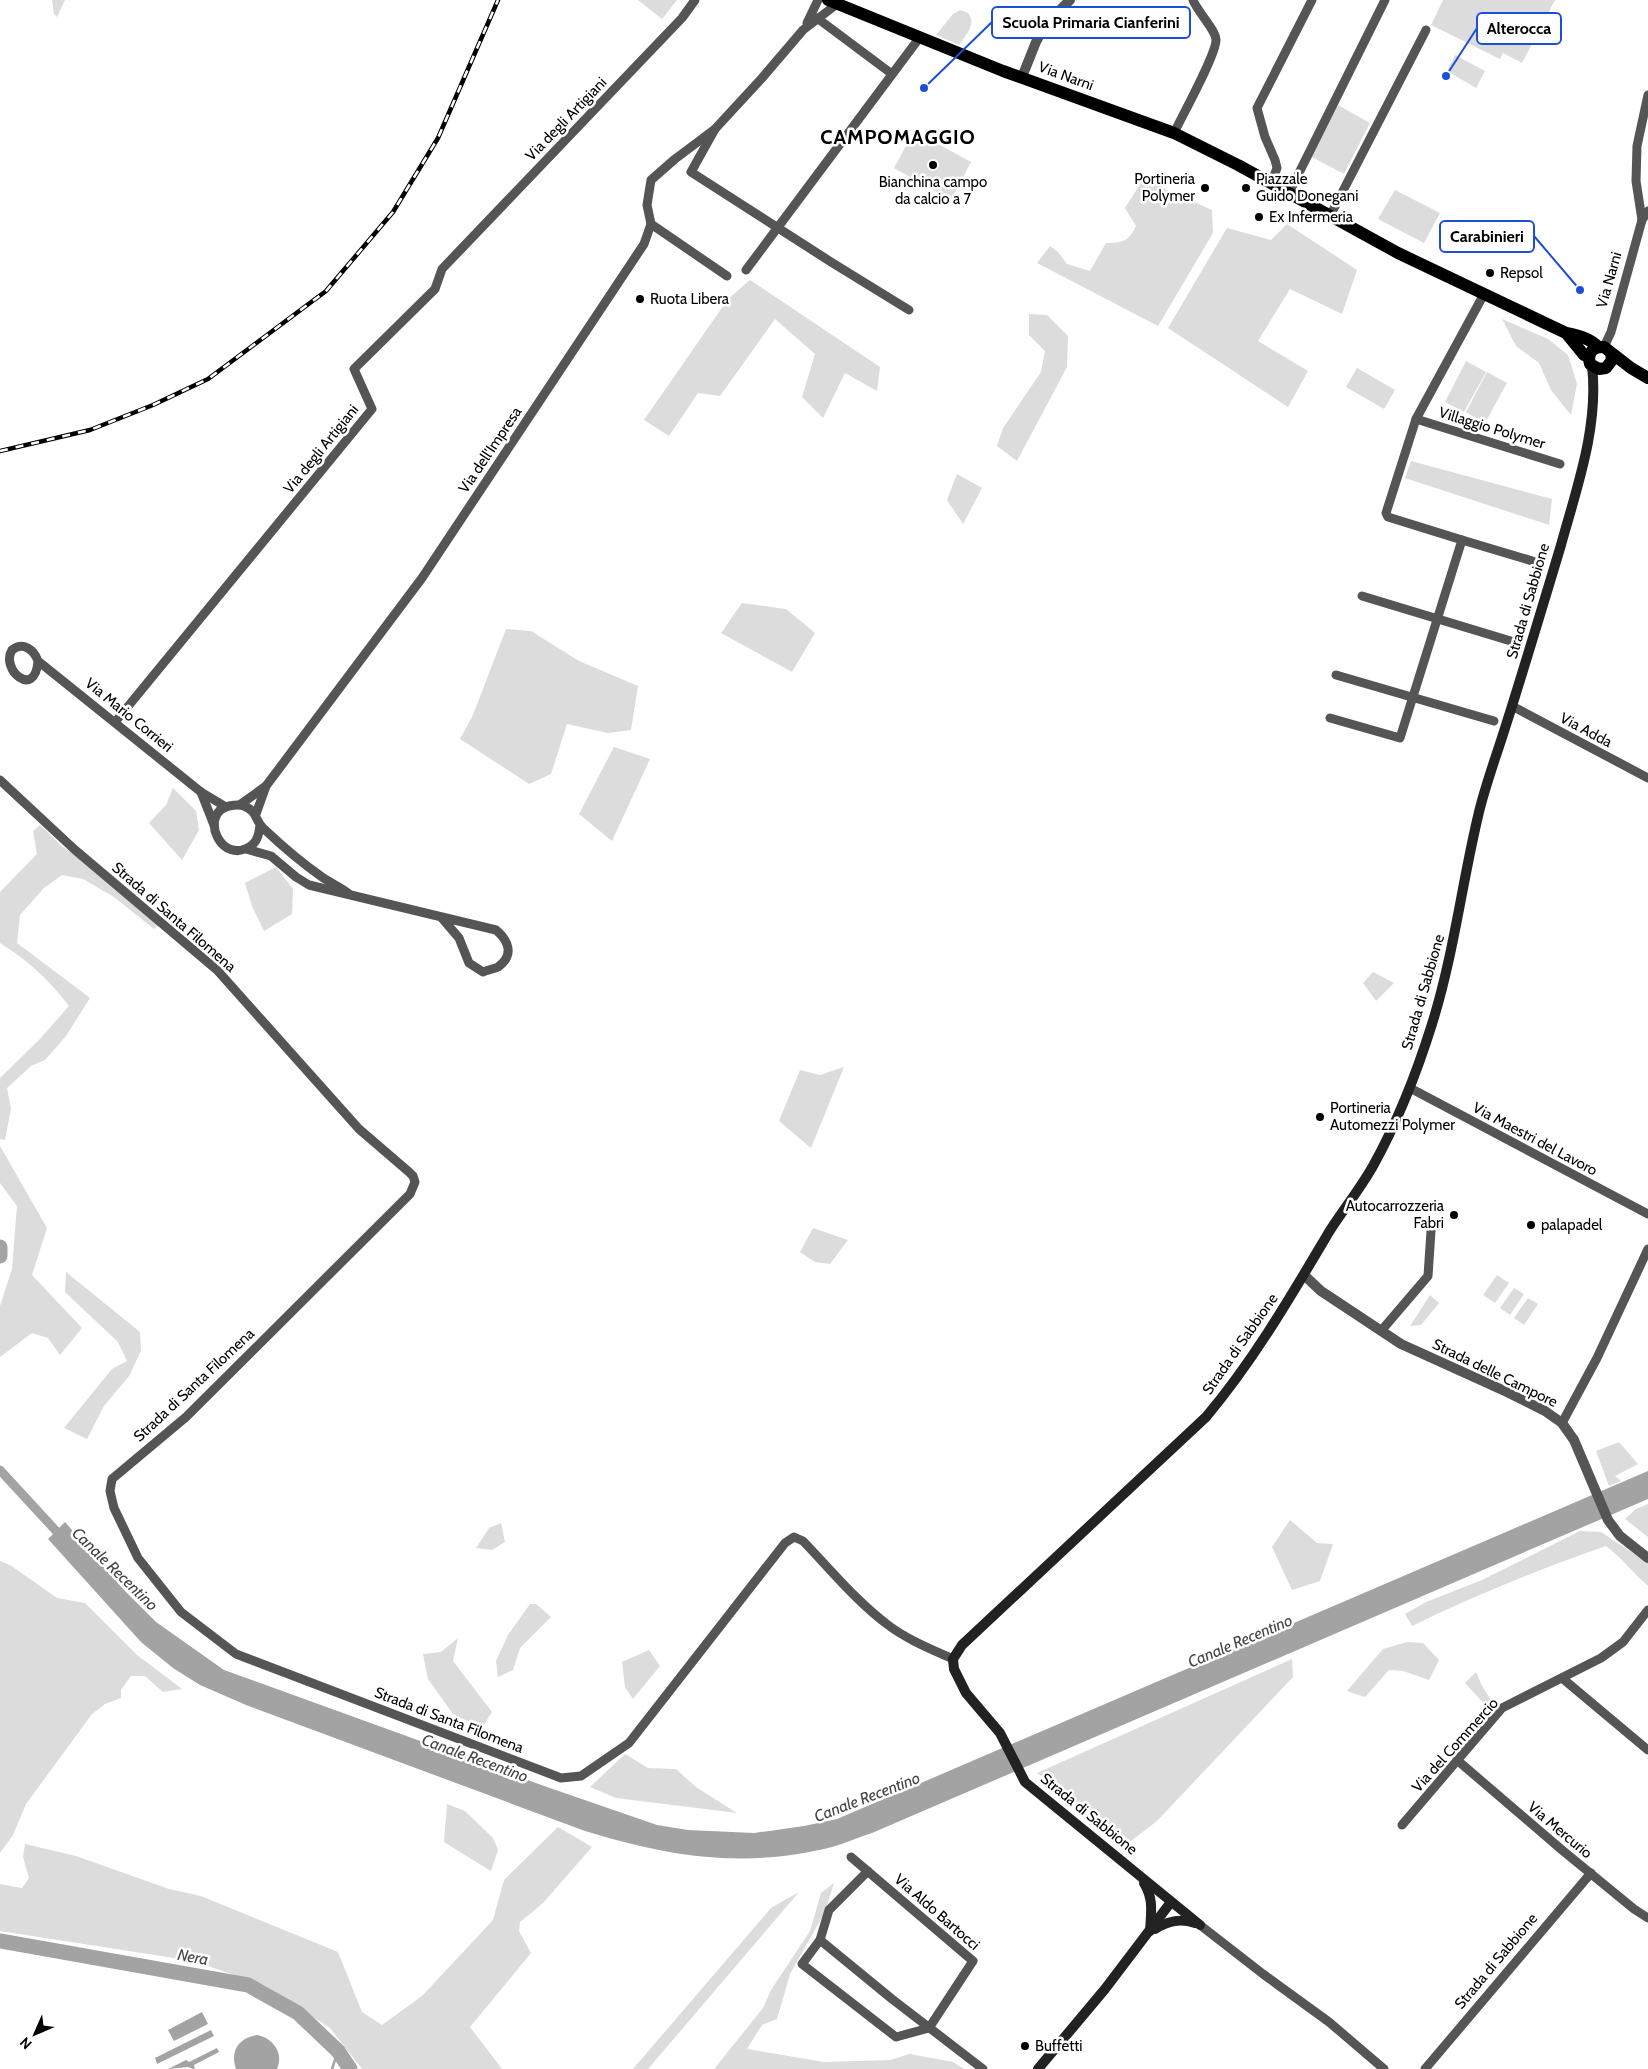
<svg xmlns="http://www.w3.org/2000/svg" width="1648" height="2069" viewBox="0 0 1648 2069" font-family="Cabin,sans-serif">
  <rect width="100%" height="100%" fill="#fff"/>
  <g fill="#dcdcdc">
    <polygon points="52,0 65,0 57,17 54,14"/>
    <polygon points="638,0 677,0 662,19"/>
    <polygon points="1443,0 1555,0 1522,63 1503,53 1500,59 1431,25"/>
    <path d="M960,10L968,13C977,24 966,35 959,45L936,35L953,14Z"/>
    <polygon points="1455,55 1485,71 1476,88 1447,71"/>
    <polygon points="1338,105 1370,123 1344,174 1310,156"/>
    <polygon points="914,131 971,162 951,200 894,168"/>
    <path d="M1144,178L1157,180L1163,188L1212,210L1213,233L1158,326L1037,263L1050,246L1058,252L1067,264L1090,271L1106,243C1123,243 1129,241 1136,226L1125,208Z"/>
    <polygon points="1395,190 1440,213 1424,243 1378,219"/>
    <polygon points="1287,224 1357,270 1342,314 1290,289 1258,341 1308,371 1288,407 1168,328 1227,228 1271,240"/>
    <polygon points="750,280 880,367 877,391 845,373 823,418 802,397 815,354 775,319 720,396 698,393 669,436 644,420 728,299"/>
    <polygon points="1029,314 1047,315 1068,336 1067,367 1017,461 997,446 1003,428 1041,372 1045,351 1029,335"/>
    <polygon points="1502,319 1548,339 1568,355 1577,384 1571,415 1551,390 1539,363 1516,346"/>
    <polygon points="1466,361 1486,372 1464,412 1445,402"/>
    <polygon points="1357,368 1395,390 1384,409 1346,387"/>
    <polygon points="1487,372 1507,383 1485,423 1466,412"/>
    <polygon points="1411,461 1552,499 1549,525 1405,478"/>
    <polygon points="957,474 982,488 963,524 947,500"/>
    <polygon points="742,603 786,609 815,633 792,672 721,633"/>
    <polygon points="506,629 531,631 579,661 638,686 631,730 608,733 567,724 551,774 529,784 460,739 473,715"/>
    <polygon points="614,747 650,759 612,841 579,814"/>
    <polygon points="173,788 196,811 199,830 182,860 149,823 166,805"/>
    <path d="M40,825L63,847L90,865L162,921L154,929L114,897L83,879L62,875L44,888L20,915L17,943L90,998L66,1036L45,1060L31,1066L7,1088L11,1109L5,1140L0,1139V1078L39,1040L69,1006C48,979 29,961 0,943V892L37,854L33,831Z"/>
    <polygon points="276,867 293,889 292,914 264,931 252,906 245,883"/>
    <polygon points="1373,972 1394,983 1376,1001 1363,983"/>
    <polygon points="844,1067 811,1148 779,1121 800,1070 820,1075"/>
    <polygon points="0,1146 47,1228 32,1275 82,1328 60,1355 48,1338 32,1333 0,1357 0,1306 12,1269 17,1206 0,1183"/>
    <polygon points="813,1228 848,1240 830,1264 815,1262 800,1252"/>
    <polygon points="66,1272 140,1332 141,1351 129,1376 104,1406 87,1439 64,1428 112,1369 127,1361 118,1342 65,1292"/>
    <polygon points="1497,1275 1509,1283 1495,1303 1483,1295"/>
    <polygon points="1514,1288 1524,1294 1510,1315 1500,1308"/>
    <polygon points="1430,1295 1439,1303 1421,1325 1410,1326"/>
    <polygon points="1528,1298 1538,1304 1524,1325 1514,1318"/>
    <polygon points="1619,1442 1638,1464 1615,1476 1621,1481 1609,1486 1596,1451"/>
    <polygon points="1648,1504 1648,1537 1625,1519 1636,1509"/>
    <polygon points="1290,1520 1317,1543 1333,1544 1320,1581 1292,1590 1272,1547"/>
    <polygon points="501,1523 505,1542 492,1550 476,1548 489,1528"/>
    <path d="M1580,1531L1601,1532L1648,1563V1586C1633,1573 1622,1558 1606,1546C1540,1569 1475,1595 1412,1626L1405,1614L1426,1602L1482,1580Z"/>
    <polygon points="0,1561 10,1565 57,1598 85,1603 137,1655 182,1689 163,1692 145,1676 131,1676 121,1690 121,1698 105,1704 92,1714 26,1804 13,1835 0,1853"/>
    <polygon points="530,1604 536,1604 551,1617 520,1648 513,1670 498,1677 496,1661 508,1635"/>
    <polygon points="458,1638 453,1661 492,1712 482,1728 453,1714 428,1679 423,1654 441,1652"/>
    <polygon points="1407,1642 1423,1643 1439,1660 1429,1680 1403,1671 1389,1670 1365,1697 1347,1691 1383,1649"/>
    <polygon points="649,1650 660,1666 633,1699 625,1687 622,1662"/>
    <polygon points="1292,1659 1293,1677 1157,1821 1131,1841 1037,1773"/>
    <polygon points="1476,1672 1482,1686 1495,1706 1490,1710 1465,1683"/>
    <polygon points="625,1754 648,1768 676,1769 696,1787 737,1813 616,1798 590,1787"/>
    <polygon points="447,1804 465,1811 493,1838 498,1850 491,1871 444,1842"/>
    <polygon points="558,1827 592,1847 543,1903 520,1922 519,1931 531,1953 470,2027 502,2069 362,2069 330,2028 264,1985 193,1961 0,1931 0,1884 22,1888 29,1878 23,1857 25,1844 76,1856 169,1889 201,1896 338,1952 362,2012 382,2025 422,1996 493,1920 504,1880"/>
    <polygon points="834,1883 825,1912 790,1974 777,2019 762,2025 747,2049 824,2062 890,2060 910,2054 953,2062 964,2069 714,2069 763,2008 771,1990 810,1931 821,1893"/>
    <polygon points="799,1892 648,2069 633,2069 771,1908"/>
  </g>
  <g fill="#a3a3a3">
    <path d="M1648,1471V1499L872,1833C859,1837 846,1843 832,1847C743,1869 671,1857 585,1831L246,1705L200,1685L173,1668L141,1642L48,1539L53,1534L61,1538L58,1529L65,1522L123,1589L156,1622L224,1670L547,1787L657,1825L688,1830L754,1833L804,1826L837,1819Z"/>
    <polygon points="202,2012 208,2024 174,2041 168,2030"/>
    <polygon points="211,2030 214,2036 157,2064 155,2058"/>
    <path d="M257,2035C273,2038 284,2053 277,2069H236C230,2051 238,2038 257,2035Z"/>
    <polygon points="217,2048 219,2052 194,2065 195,2068 193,2069 188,2067 168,2069 186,2060 189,2062"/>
  </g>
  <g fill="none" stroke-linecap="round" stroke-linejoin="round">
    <polyline stroke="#a3a3a3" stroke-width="2.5" points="332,2069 338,2051"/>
    <polyline stroke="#a3a3a3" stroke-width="9" points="0,1470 69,1545"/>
    <g stroke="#a3a3a3" stroke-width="15">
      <polyline points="0,1247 0,1256"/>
      <polyline points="0,1941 248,1985 298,2013 338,2051 350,2069"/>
    </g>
    <g stroke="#555" stroke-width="9">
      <polyline points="837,4 803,30 762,78 715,129 691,172 831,262 909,310"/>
      <polyline points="817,18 892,74"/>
      <polyline points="807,23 818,0"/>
      <path d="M1174,133C1182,116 1216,55 1216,40C1216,30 1197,11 1193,0"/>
      <polyline points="1271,184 1277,168 1275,160 1265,137 1257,108 1312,0"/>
      <polyline points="1289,193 1385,0"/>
      <polyline points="1330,216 1426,30"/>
      <polyline points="1642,220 1636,181 1637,146 1648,95"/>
      <polyline points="651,224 727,276"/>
      <polyline points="746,270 920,37"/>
      <polyline points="1604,347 1611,332 1642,220 1648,211"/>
      <polyline points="1416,419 1560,464"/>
      <polyline points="1462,540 1539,563"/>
      <polyline points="1362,596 1514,642"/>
      <path d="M38,661C35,700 0,669 12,650C23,641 34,650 38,661L201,792L226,807"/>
      <polyline points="1336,675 1494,721"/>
      <polyline points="1512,706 1648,778"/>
      <polyline points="1330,718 1400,738 1462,540 1388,517 1386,513 1416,419 1484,294"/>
      <polyline points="116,721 372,409 354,369 435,289 442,269 682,18 695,0"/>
      <path d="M0,780L74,849L217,970L359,1129L409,1172L413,1176L415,1182L410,1194L186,1417L112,1479L110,1491L114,1508L138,1558L181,1612L236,1654L561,1778L581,1776L629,1743L785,1543L794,1537L803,1541C830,1569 857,1602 888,1625C908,1640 931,1649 953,1659"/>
      <polyline points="201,792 214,825"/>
      <polyline points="241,804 266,786"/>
      <polyline points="256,814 266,786 422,578 644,244 651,224 647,205 651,180 675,159 715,129"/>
      <path d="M260,825C259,833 258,840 252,845C221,868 198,813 229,806C234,805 239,804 244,806C257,811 255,820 263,828C281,845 302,863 322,877C331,883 340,887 348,893"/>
      <path d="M246,849L271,856L296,877L309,885L496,930C508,940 515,955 498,967C494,969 487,970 483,972L469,963L459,938L441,917"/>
      <polyline points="1410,1088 1648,1214"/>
      <polyline points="1381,1331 1428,1276 1431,1231"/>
      <polyline points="1562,1423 1597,1358 1648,1249"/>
      <polyline points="1562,1678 1648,1750"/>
      <polyline points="1457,1760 1562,1850 1634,1909 1648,1918"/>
      <polyline points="1402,1825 1502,1708 1601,1658 1623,1642 1648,1610"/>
      <polyline points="851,1857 973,1961 929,2028 896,2037 802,1964 820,1940 829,1910 868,1871"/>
      <polyline points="1200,1925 1263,1974 1329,2022 1384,2069"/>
      <polyline points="820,1940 892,1999 983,2069"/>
      <polyline points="1425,2069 1591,1873"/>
    </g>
    <g stroke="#555" stroke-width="10">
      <polyline points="1022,77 1036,42 1045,25 1070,0"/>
      <polyline points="1305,1276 1321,1291 1401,1344 1507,1392 1545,1411 1562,1423 1574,1440 1608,1520 1620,1536 1648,1558"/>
    </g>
    <g stroke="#222" stroke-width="10">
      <path d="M1144,1883C1154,1899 1151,1913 1150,1931"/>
      <path d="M1200,1925L1025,1782L1000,1733L966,1693L954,1669L953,1659L962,1645L1206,1417C1254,1360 1291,1296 1329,1232C1343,1210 1360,1189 1373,1166C1398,1121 1417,1072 1432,1024C1454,954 1462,882 1479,812C1486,783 1497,754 1506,725C1525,665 1543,605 1561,545C1577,487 1599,426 1592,366"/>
      <path d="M1155,1929C1168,1921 1180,1918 1195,1923"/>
      <polyline points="1038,2069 1105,1989 1171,1902"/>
    </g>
    <g stroke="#000" stroke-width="12">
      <path d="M828,0L1003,71L1174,133L1238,165L1398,253L1566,333C1577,335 1590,338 1598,347"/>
      <polyline points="1566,333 1584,355 1589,357"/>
      <path d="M1611,353L1612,360L1606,368L1599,369L1590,364C1587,353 1593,346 1604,347L1631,368L1648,378"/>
    </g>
    <g stroke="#000" stroke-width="4.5">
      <polyline id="rail" points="0,451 90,430 153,405 208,379 326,291 393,212 438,138 498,0"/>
    </g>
    <use href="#rail" stroke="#fff" stroke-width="2.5" stroke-dasharray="8" stroke-linecap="butt"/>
  </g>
  <g fill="#000" stroke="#fff" stroke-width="2">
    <circle cx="933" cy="165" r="5"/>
    <circle cx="1205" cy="188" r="5"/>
    <circle cx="1246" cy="188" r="5"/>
    <circle cx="1259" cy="217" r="5"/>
    <circle cx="1490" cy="273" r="5"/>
    <circle cx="640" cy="299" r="5"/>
    <circle cx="1320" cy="1117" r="5"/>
    <circle cx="1454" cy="1215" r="5"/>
    <circle cx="1531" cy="1225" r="5"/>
    <circle cx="1025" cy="2046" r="5"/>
  </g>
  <g text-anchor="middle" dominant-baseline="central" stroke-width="5" stroke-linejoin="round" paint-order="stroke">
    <g font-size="15" fill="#000" stroke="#fff">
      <text transform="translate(1066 76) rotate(20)">Via Narni</text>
      <text transform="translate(566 119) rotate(-46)">Via degli Artigiani</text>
      <text transform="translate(1609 280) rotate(-74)">Via Narni</text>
      <text transform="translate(1492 428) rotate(17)">Villaggio Polymer</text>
      <text transform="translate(321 449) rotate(-51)">Via degli Artigiani</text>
      <text transform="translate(490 450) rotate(-56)">Via dell'Impresa</text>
      <text transform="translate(1528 601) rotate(-74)">Strada di Sabbione</text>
      <text transform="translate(129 715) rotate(39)">Via Mario Corrieri</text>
      <text transform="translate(1586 730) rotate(28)">Via Adda</text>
      <text transform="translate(174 917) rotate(41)">Strada di Santa Filomena</text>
      <text transform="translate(1423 992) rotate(-74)">Strada di Sabbione</text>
      <text transform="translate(1535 1139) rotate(28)">Via Maestri del Lavoro</text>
      <text transform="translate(1240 1344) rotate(-55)">Strada di Sabbione</text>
      <text transform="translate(1495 1373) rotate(26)">Strada delle Campore</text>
      <text transform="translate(194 1385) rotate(-43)">Strada di Santa Filomena</text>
      <text transform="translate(449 1720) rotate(21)">Strada di Santa Filomena</text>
      <text transform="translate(1455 1745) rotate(-48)">Via del Commercio</text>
      <text transform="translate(1089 1814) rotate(39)">Strada di Sabbione</text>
      <text transform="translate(1560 1830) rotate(40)">Via Mercurio</text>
      <text transform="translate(937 1912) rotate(41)">Via Aldo Bartocci</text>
      <text transform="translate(1496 1961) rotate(-50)">Strada di Sabbione</text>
    </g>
    <g font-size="15" fill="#000" stroke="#fff" text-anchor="start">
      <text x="1195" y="179" text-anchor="end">Portineria<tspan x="1195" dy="17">Polymer</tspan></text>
      <text x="1256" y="179">Piazzale<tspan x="1256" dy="17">Guido Donegani</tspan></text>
      <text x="933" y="182" text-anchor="middle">Bianchina campo<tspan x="933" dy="17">da calcio a 7</tspan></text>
      <text x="1269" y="217">Ex Infermeria</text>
      <text x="1500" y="273">Repsol</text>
      <text x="650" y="299">Ruota Libera</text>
      <text x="1330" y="1108">Portineria<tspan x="1330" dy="17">Automezzi Polymer</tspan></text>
      <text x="1444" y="1206" text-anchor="end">Autocarrozzeria<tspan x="1444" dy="17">Fabri</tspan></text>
      <text x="1541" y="1225">palapadel</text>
      <text x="1035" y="2046">Buffetti</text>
    </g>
    <g font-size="16" font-style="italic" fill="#444" stroke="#fff">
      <text transform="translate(115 1569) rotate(44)">Canale Recentino</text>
      <text transform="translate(1240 1641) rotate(-23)">Canale Recentino</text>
      <text transform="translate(475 1758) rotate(20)">Canale Recentino</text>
      <text transform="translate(867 1797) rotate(-21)">Canale Recentino</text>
      <text transform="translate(193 1957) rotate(10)">Nera</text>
    </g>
    <g font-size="20" font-weight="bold" letter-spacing="1" fill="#000" stroke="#fff">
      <text x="898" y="137">CAMPOMAGGIO</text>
    </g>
  </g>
  <path fill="none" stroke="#1d4ed8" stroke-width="2" d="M924 88L992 22M1446 76L1477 28M1580 290L1534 236"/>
  <g fill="#1d4ed8" stroke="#fff" stroke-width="2">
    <circle cx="924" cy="88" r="5"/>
    <circle cx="1446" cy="76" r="5"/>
    <circle cx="1580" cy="290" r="5"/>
  </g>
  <g fill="#fff" stroke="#1d4ed8" stroke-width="2">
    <rect x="992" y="7" width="198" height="31" rx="5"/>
    <rect x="1477" y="13" width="84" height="31" rx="5"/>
    <rect x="1440" y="221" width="94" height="31" rx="5"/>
  </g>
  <g font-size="16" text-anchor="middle" font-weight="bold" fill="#000">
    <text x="1091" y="28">Scuola Primaria Cianferini</text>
    <text x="1519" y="34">Alterocca</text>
    <text x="1487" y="242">Carabinieri</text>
  </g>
  <g transform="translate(35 2034) rotate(225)" stroke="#ffffff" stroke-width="4" paint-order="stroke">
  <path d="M0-4L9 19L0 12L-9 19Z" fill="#000000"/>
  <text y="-8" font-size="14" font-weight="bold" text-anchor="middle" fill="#000000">N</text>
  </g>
</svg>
